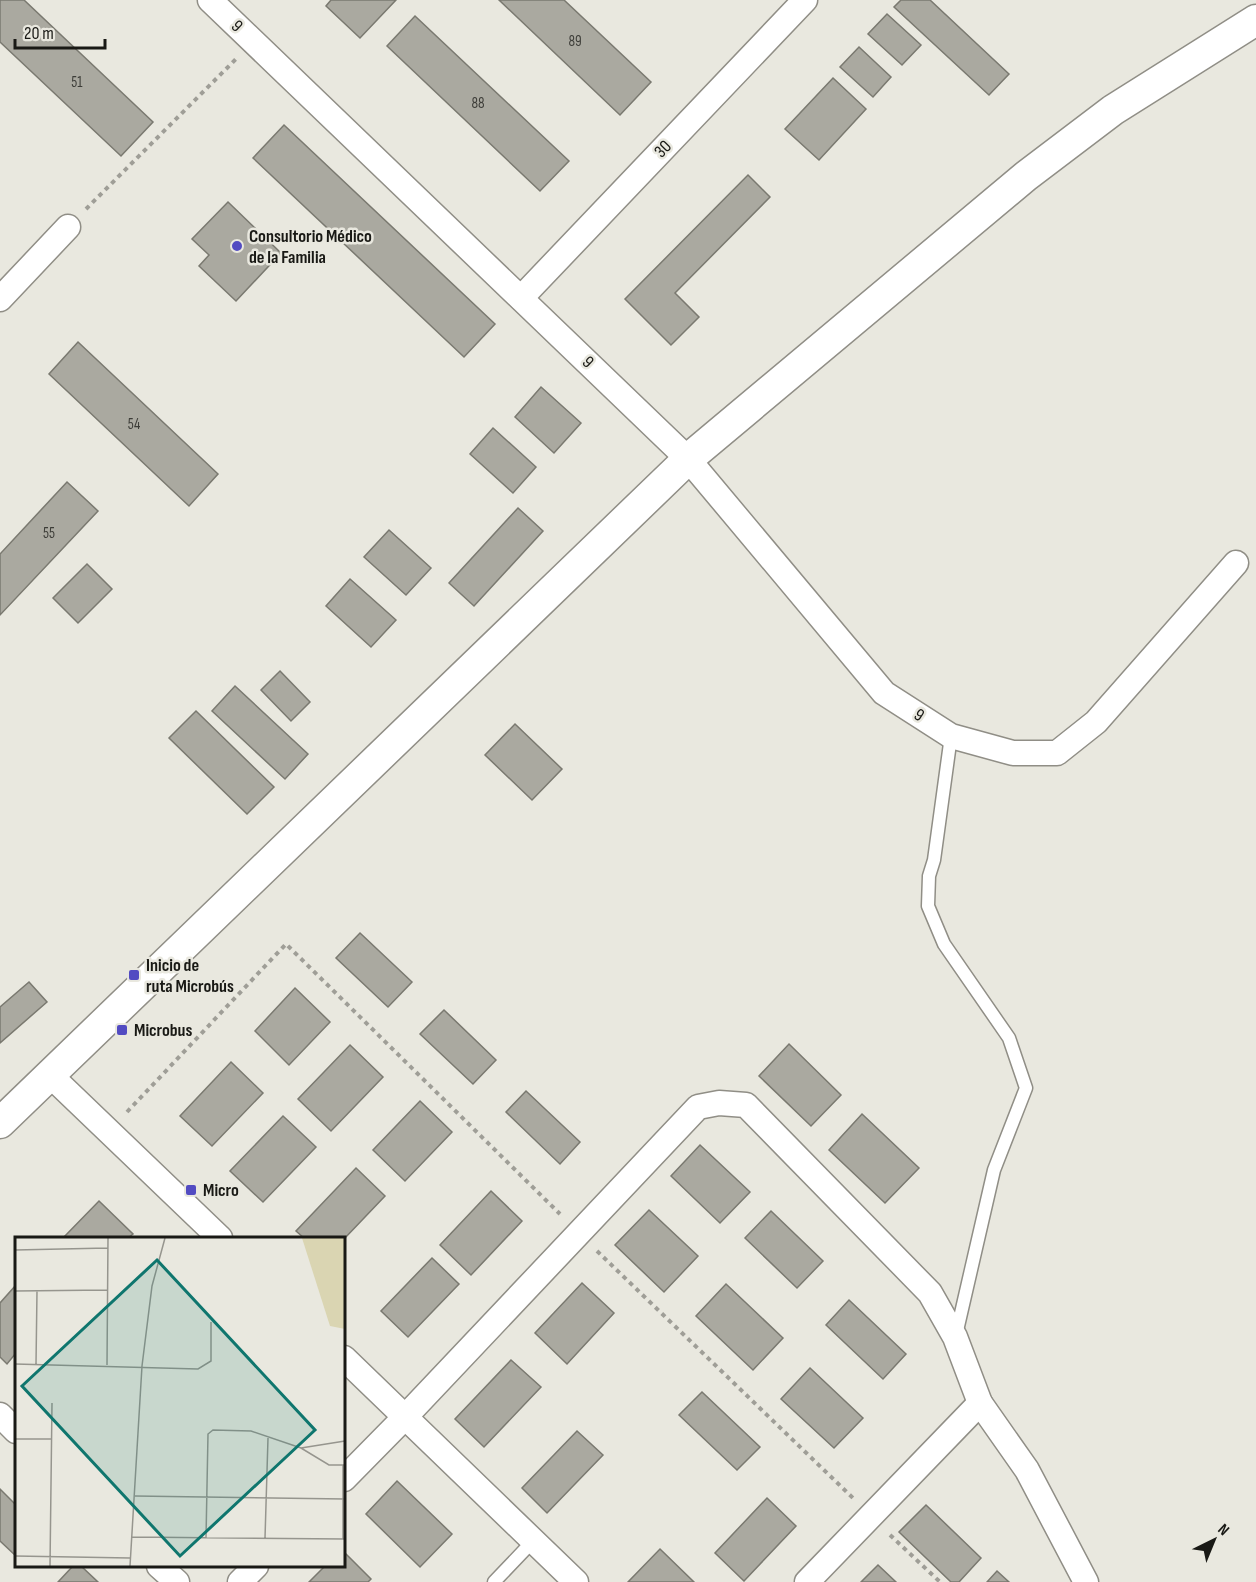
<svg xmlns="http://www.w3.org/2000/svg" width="1256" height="1582" viewBox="0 0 1256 1582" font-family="'Sofia Sans Condensed',sans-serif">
  <rect width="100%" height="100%" fill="#e9e8df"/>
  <g fill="#aaa9a0" stroke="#7a7970" stroke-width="1.5">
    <polygon points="0,0 24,0 153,122 121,156 0,42"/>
    <polygon points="331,0 396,0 360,38 326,6"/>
    <polygon points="499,0 564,0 651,82 620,115"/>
    <polygon points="901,0 930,0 1009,74 989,95 894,7"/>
    <polygon points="887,14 921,45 902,65 868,34"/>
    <polygon points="415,16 569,161 540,191 387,46"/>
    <polygon points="859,47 891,77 873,97 840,67"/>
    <polygon points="833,78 866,109 819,160 785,129"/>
    <polygon points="284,125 495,324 464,357 253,158"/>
    <polygon points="748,175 770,197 675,293 699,317 671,345 625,299"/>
    <polygon points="228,202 281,253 236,301 199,266 209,255 192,239"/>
    <polygon points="78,342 218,474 189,506 49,374"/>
    <polygon points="541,387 581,423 554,453 515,417"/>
    <polygon points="493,428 536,467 513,493 470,454"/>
    <polygon points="67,482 98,511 0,615 0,554"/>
    <polygon points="518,508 543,531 474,606 449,583"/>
    <polygon points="389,530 431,568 406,595 364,557"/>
    <polygon points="87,564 112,589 78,623 53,598"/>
    <polygon points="350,579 396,620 371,647 326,606"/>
    <polygon points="280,671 310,702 291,721 261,690"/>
    <polygon points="235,686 308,754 285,779 212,711"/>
    <polygon points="196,711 274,787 247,814 169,738"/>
    <polygon points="515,724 562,769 532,800 485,755"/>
    <polygon points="360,933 412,982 388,1007 336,958"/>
    <polygon points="29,982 47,1002 0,1043 0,1007"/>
    <polygon points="295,988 330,1022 289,1065 255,1031"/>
    <polygon points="444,1010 496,1060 473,1084 420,1034"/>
    <polygon points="789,1044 841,1095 811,1126 759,1076"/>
    <polygon points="350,1045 383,1077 331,1131 298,1099"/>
    <polygon points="231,1062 263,1093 212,1146 180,1116"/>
    <polygon points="526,1091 580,1142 560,1164 506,1112"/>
    <polygon points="420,1101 452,1132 405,1181 373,1150"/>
    <polygon points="862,1114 919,1168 885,1203 829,1150"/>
    <polygon points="283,1116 316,1147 263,1202 230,1171"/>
    <polygon points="700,1145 750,1192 720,1223 671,1176"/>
    <polygon points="356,1168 385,1196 344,1239 304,1238 296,1231"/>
    <polygon points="491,1191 522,1221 471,1275 440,1245"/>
    <polygon points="99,1201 133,1234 128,1238 63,1238"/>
    <polygon points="649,1210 698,1256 664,1292 615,1245"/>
    <polygon points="771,1211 823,1261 797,1288 745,1238"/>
    <polygon points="432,1258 459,1284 408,1337 381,1311"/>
    <polygon points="582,1283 614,1313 567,1364 535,1333"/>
    <polygon points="726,1284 783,1338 753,1370 696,1316"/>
    <polygon points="16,1285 16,1353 7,1364 0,1357 0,1303"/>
    <polygon points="849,1300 906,1354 883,1379 826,1325"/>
    <polygon points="511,1360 541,1387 484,1447 455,1419"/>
    <polygon points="810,1368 863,1418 834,1448 781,1399"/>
    <polygon points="702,1392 760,1447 737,1470 679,1415"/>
    <polygon points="577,1431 603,1455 547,1513 522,1488"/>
    <polygon points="397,1481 452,1534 420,1567 366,1514"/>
    <polygon points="0,1489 16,1505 16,1556 0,1541"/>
    <polygon points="767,1498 796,1526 744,1581 715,1553"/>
    <polygon points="926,1505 981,1558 959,1582 951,1582 899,1532"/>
    <polygon points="660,1549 694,1582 628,1582"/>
    <polygon points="344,1552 371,1579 368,1582 309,1582 325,1566 344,1566"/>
    <polygon points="878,1565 896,1582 861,1582"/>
    <polygon points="73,1566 81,1566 98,1582 58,1582"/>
    <polygon points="997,1571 1009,1582 987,1582"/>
  </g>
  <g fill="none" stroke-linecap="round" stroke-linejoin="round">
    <g stroke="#908e86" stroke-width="15">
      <g id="service">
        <polyline points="951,736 934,860 929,876 928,906 944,944 1009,1038 1026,1088 994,1170 956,1335"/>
        <polyline points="494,1582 533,1541"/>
      </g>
    </g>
    <g stroke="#908e86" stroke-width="27">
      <g id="minor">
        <polyline points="210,0 688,459 884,693 951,736 1013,753 1057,753 1096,722 1236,563"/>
        <polyline points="521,298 805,0"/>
        <polyline points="0,299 68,227"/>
        <polyline points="51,1076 220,1238"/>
        <polyline points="344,1358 576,1582"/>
        <polyline points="0,1415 16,1431"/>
        <polyline points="344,1479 405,1417 698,1107 719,1103 746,1105 930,1293 955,1337 980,1403 1027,1470 1086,1582"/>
        <polyline points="159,1566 177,1582"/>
        <polyline points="240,1582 256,1566"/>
        <polyline points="807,1582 980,1403"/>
      </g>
    </g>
    <g stroke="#908e86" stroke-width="33">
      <polyline id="tertiary" points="0,1123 688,459 1026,176 1113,110 1256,20"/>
    </g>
    <g stroke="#9f9e97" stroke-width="4" stroke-dasharray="4.5 4.5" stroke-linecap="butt">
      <polyline points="86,209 236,59"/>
      <polyline points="127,1112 286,944 560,1214"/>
      <polyline points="597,1251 853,1498"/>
      <polyline points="890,1535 940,1582"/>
    </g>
    <use href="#service" stroke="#fff" stroke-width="12"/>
    <use href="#minor" stroke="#fff" stroke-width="24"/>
    <use href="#tertiary" stroke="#fff" stroke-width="30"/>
  </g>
  <g fill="#524bc2" stroke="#e9e8df" stroke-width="2">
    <circle cx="237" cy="246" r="6"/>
    <rect x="128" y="969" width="12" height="12" rx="3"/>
    <rect x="116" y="1024" width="12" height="12" rx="3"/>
    <rect x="185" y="1184" width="12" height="12" rx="3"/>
  </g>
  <g text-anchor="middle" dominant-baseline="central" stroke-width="5" stroke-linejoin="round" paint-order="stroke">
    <g font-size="15" fill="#3d3d38">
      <text x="575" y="41">89</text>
      <text x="77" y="82">51</text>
      <text x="478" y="103">88</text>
      <text x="134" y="424">54</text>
      <text x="49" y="533">55</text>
    </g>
    <g font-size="18" fill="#191915" stroke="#e9e8df">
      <text transform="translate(237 26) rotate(44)">9</text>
      <text transform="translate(663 149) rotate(-46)">30</text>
      <text transform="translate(588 362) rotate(44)">9</text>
      <text transform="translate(919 715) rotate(33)">9</text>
    </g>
    <g font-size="18" font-weight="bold" fill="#191915" stroke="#e9e8df" text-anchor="start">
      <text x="249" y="236">Consultorio Médico<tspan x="249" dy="21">de la Familia</tspan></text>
      <text x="146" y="965">Inicio de<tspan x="146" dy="21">ruta Microbús</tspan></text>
      <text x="134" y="1030">Microbus</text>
      <text x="203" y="1190">Micro</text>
    </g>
  </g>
  <g transform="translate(15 1237)">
    <rect width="330" height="330" fill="#e9e8df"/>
    <path d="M287,1H330V92L315,89Z" fill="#dad5b2"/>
    <path fill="none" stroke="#96958e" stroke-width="1.5" d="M0,13L93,11M0,54L93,53M0,127L183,132L196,124V85M21,127L22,54M92,128L93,1M0,202H36M286,211L330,204M120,259L330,262M117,300L330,302M191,301L193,197L198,193L236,194L286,211L314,228H330M250,301L253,201M328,302V228M0,319L115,321M35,329L37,166M115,329L127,129L137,49L150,1"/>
    <path fill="#0f766e" fill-opacity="0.15" stroke="#0f766e" stroke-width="3" d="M142,23L300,193L165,319L7,149Z"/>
    <rect width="330" height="330" fill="none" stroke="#191915" stroke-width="3"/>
  </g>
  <g transform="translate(1214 1540) rotate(43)" stroke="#e9e8df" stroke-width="4.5" paint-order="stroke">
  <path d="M0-4.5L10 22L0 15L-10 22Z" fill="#191915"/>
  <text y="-9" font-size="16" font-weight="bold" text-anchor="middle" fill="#191915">N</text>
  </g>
  <path d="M15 39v9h90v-9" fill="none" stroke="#191915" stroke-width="3"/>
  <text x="24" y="39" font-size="18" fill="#191915" stroke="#e9e8df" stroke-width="4.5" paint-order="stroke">20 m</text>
</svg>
